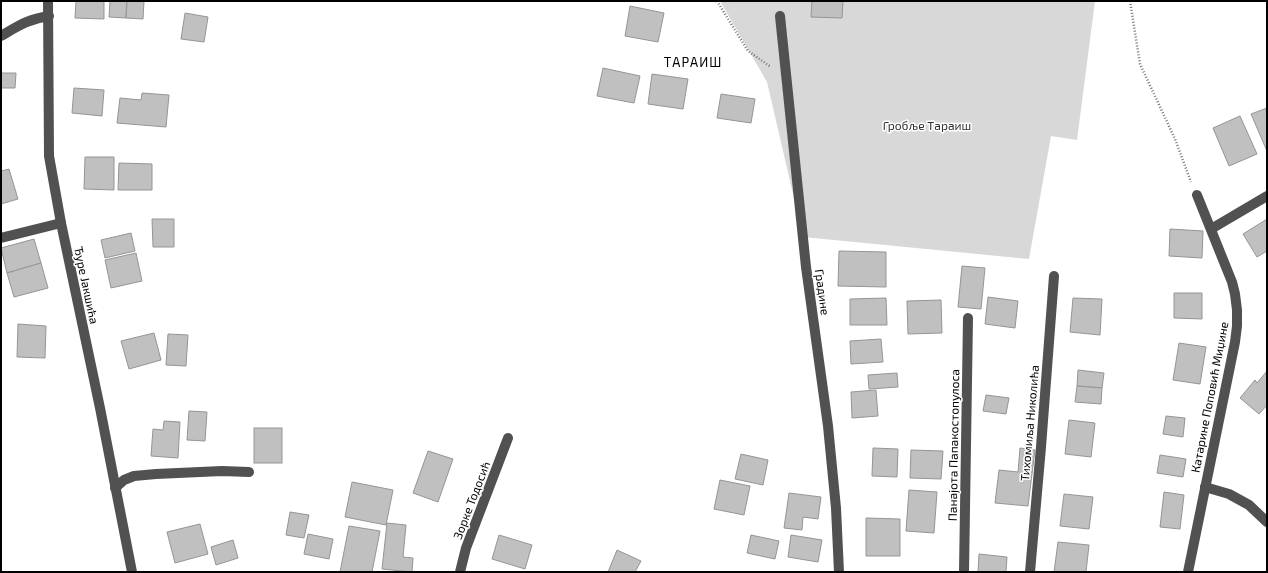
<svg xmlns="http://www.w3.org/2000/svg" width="1268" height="573" viewBox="0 0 1268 573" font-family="'Exo 2',sans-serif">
  <rect width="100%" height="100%" fill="#fff"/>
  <polygon fill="#d8d8d8" points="720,1 1095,1 1077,140 1051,136 1029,259 803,237 767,82"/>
  <g fill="#c0c0c0" stroke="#959595">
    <polygon points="76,1 104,1 104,19 75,18"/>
    <polygon points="110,1 127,1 126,18 109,17"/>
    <polygon points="127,1 144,1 143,19 126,18"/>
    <polygon points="812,1 843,1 842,18 811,17"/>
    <polygon points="630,6 664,13 658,42 625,36"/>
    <polygon points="185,13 208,17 204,42 181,39"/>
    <polygon points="603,68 640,76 634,103 597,96"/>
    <polygon points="1,73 16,73 15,88 1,88"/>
    <polygon points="652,74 688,79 683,109 648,104"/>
    <polygon points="74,88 104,90 102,116 72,113"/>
    <polygon points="142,93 169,95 166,127 117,123 120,98 141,100"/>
    <polygon points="721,94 755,99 751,123 717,118"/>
    <polygon points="1267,108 1267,151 1251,114"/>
    <polygon points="1240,116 1257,154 1229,166 1213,128"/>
    <polygon points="85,157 114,157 114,190 84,189"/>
    <polygon points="119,163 152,164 152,190 118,190"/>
    <polygon points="9,169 18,199 1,204 1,171"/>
    <polygon points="152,219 174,219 174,247 153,247"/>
    <polygon points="1267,219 1267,251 1257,257 1243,234"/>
    <polygon points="1170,229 1203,231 1202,258 1169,256"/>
    <polygon points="131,233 135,251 105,258 101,240"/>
    <polygon points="34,239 41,263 7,273 1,248"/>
    <polygon points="839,251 886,252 886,287 838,286"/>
    <polygon points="136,253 142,281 111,288 105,260"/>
    <polygon points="41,263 48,288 14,297 7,273"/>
    <polygon points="962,266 985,268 981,309 958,307"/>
    <polygon points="1174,293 1202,293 1202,319 1174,318"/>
    <polygon points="988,297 1018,301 1015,328 985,324"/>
    <polygon points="886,298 887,325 850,325 850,299"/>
    <polygon points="1073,298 1102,299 1100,335 1070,332"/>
    <polygon points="941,300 942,333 908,334 907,301"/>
    <polygon points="18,324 46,326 45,358 17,357"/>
    <polygon points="154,333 161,360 129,369 121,341"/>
    <polygon points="168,334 188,335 186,366 166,365"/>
    <polygon points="881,339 883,362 851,364 850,341"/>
    <polygon points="1179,343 1206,347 1200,384 1173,380"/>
    <polygon points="1078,370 1104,373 1102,388 1077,386"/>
    <polygon points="1267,371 1267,405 1259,414 1240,398 1255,380 1257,383"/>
    <polygon points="897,373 898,387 869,389 868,375"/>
    <polygon points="1077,386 1102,388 1101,404 1075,402"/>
    <polygon points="876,390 878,416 852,418 851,392"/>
    <polygon points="986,395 1009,398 1006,414 983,411"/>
    <polygon points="189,411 207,412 205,441 187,440"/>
    <polygon points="1166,416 1185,418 1183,437 1163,434"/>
    <polygon points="1069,420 1095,423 1091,457 1065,454"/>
    <polygon points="164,421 180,422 178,458 151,456 153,429 163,430"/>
    <rect x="254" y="428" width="28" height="35"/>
    <polygon points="873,448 898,449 897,477 872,476"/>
    <polygon points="1020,448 1035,450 1028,506 995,503 999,470 1018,472"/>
    <polygon points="911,450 943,451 941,479 910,478"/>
    <polygon points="428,451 453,459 438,502 413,493"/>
    <polygon points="741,454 768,460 763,485 735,479"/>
    <polygon points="1160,455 1186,459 1183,477 1157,473"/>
    <polygon points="720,480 750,486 744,515 714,509"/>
    <polygon points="352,482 393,490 386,525 345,517"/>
    <polygon points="909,490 937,492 934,533 906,531"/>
    <polygon points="1164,492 1184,495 1180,529 1160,527"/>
    <polygon points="789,493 821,497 818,519 803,517 802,530 784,528"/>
    <polygon points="1064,494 1093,497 1089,529 1060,526"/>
    <polygon points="290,512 309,515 304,538 286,535"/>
    <polygon points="866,518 900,519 900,556 866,556"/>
    <polygon points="387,523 406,525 403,557 413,558 412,572 382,569"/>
    <polygon points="200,524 208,554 175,563 167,532"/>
    <polygon points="349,526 380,531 372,572 340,572"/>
    <polygon points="308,534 333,539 329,559 304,554"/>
    <polygon points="499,535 532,545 525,569 492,559"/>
    <polygon points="751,535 779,541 775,559 747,553"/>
    <polygon points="791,535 822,540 818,562 788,557"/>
    <polygon points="233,540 238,558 216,565 211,547"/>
    <polygon points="1058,542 1089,545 1086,572 1054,572"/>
    <polygon points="617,550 641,561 635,572 608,572"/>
    <polygon points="979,554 1007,557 1006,572 978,572"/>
  </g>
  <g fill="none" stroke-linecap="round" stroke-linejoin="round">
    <g stroke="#737373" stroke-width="2.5" stroke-dasharray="1 2" stroke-linecap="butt">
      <polyline points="717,1 748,51 771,67"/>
      <polyline points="1130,1 1140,64 1175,139 1191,182"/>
    </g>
    <g stroke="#515151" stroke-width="10">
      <polyline points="48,1 49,156 61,223 100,408 132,572"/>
      <polyline points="780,16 806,267 828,426 836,508 839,572"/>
      <path d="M1,36C18,26 28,19 49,16"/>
      <polyline points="1211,229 1267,196"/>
      <polyline points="1,238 61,223"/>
      <polyline points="1205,487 1229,494 1249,505 1267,522"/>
      <polyline points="115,488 124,480 134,476 156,474 222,471 249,472"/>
      <polyline points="460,572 466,548 508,438"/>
      <polyline points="964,572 968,318"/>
      <polyline points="1030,572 1041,447 1054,276"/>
      <polyline points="1188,572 1235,342 1237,326 1237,310 1235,294 1232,282 1197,195"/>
    </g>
  </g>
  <g text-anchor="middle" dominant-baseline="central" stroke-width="3" stroke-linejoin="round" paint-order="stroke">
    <g font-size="12" fill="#2f2f2f" stroke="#fff">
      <text x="927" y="125">Гробље Тараиш</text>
    </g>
    <g font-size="12" fill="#000" stroke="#fff">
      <text transform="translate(87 285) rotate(78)">Ђуре Јакшића</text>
      <text transform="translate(823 292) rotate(82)">Градине</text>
      <text transform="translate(1209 397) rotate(-79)">Катарине Поповић Миџине</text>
      <text transform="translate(1029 423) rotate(-85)">Тихомиља Николића</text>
      <text transform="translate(953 445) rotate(-89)">Панајота Папакостопулоса</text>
      <text transform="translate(471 500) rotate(-69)">Зорке Тодосић</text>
    </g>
    <g font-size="13" letter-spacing="1" fill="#000" stroke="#fff">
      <text x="693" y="62">ТАРАИШ</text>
    </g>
  </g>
  <rect width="1268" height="573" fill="none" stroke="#000000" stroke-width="4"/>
</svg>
